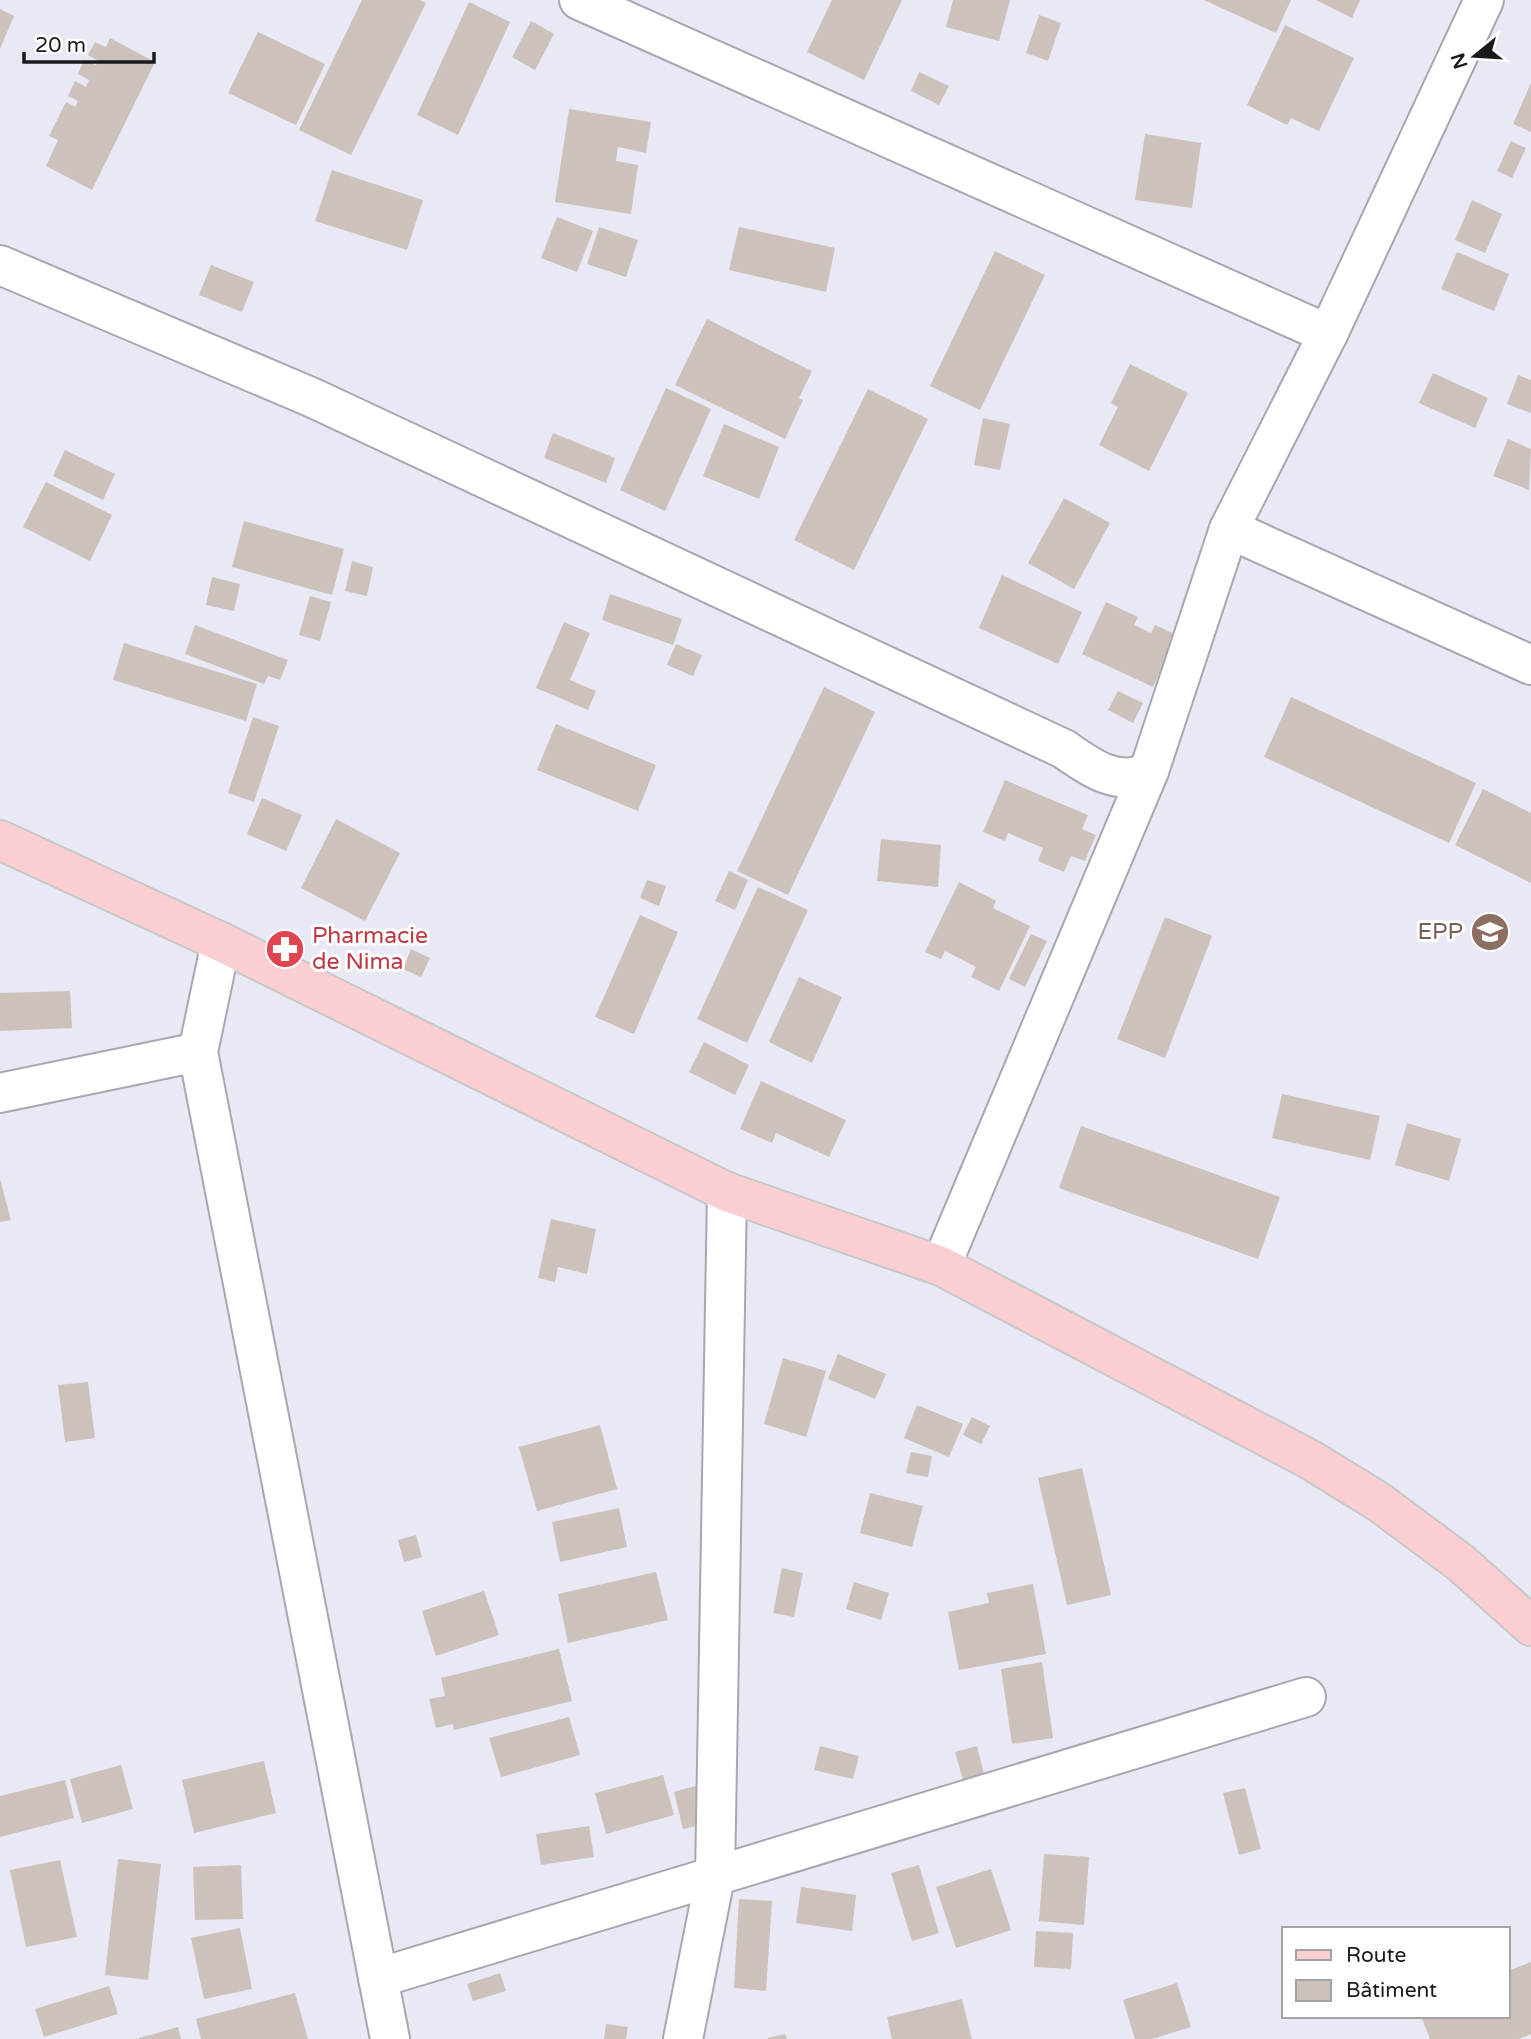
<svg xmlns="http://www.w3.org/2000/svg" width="1531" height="2039" viewBox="0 0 1531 2039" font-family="'Varela Round',sans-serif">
  <rect width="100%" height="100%" fill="#e8e9f4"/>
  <g fill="#cdc1bc">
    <polygon points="362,0 420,0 426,3 351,155 299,130"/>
    <polygon points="832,0 902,0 864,80 807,52"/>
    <polygon points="953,0 1010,0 999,41 946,27"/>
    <polygon points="1204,0 1291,0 1276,33"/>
    <polygon points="1316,0 1360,0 1352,18"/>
    <polygon points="469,2 510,22 458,135 417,115"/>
    <polygon points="0,9 14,16 0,49"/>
    <polygon points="1039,15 1061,23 1048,61 1026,53"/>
    <polygon points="531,21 554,34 535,70 512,57"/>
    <polygon points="1285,25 1354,58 1319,131 1291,118 1287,125 1247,105"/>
    <polygon points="258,32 325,64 296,125 228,93"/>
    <polygon points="110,38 155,62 92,190 46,166 58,140 49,136 66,102 75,107 78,101 68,96 75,81 86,87 89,80 78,74 84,60 96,65 99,61 88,55 95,42 106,47"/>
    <polygon points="919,72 949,86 939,105 911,91"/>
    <polygon points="1531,83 1531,132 1513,124"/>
    <polygon points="569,109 651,122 646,153 618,147 616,161 638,165 631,214 555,202"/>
    <polygon points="1145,134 1201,143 1192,208 1135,200"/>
    <polygon points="1511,141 1526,148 1512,178 1497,171"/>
    <polygon points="332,170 423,200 407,250 315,221"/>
    <polygon points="1472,200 1502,214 1485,253 1455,240"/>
    <polygon points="557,217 593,231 577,272 541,258"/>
    <polygon points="599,227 638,240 626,277 587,264"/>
    <polygon points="739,227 835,248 826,292 729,270"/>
    <polygon points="995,251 1045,275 980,410 930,386"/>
    <polygon points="1457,252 1509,274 1494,311 1441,289"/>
    <polygon points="211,265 254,282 242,312 199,295"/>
    <polygon points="707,319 812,371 799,398 803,400 785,439 675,385"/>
    <polygon points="1130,364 1188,393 1149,471 1099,445 1118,407 1111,403"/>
    <polygon points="1433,373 1488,398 1475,428 1419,403"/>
    <polygon points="1518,375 1531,380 1531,413 1507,404"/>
    <polygon points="666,388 711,409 665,511 620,490"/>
    <polygon points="868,389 928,419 854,570 794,540"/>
    <polygon points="983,418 1010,424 1000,470 974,465"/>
    <polygon points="724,424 779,447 759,499 703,476"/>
    <polygon points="553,433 615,458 606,483 544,458"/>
    <polygon points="1508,439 1531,449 1529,490 1493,476"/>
    <polygon points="65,450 115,474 103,500 53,476"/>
    <polygon points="46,482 112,515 90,561 23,527"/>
    <polygon points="1064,498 1110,523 1074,589 1028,563"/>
    <polygon points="244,521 344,549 332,595 232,567"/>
    <polygon points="352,561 373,567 367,596 345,591"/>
    <polygon points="1002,575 1082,612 1058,664 979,628"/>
    <polygon points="212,577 240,584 234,611 206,605"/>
    <polygon points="610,594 682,619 673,645 602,620"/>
    <polygon points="310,596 331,602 320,641 299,635"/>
    <polygon points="1106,602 1138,617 1134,625 1151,633 1155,625 1177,635 1153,687 1082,654"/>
    <polygon points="564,622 590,633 570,680 596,691 588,710 536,688"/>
    <polygon points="195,625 288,660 280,680 268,676 264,684 185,654"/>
    <polygon points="124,643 257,684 246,721 113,680"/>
    <polygon points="676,644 702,655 693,676 667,665"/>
    <polygon points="824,687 875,712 788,895 737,871"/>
    <polygon points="1118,691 1143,703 1133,723 1108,710"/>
    <polygon points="1291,697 1476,783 1449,843 1264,757"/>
    <polygon points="253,717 279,726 254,802 228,793"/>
    <polygon points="556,724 656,765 638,811 537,770"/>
    <polygon points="1005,780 1088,815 1082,829 1096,835 1085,861 1071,856 1064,872 1038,861 1043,848 1008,833 1005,841 983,832"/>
    <polygon points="1483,789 1531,813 1531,883 1455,845"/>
    <polygon points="262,798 302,815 286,851 247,834"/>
    <polygon points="336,819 400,853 365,921 301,888"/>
    <polygon points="881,839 941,845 938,887 877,881"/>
    <polygon points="729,871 748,880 735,910 715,901"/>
    <polygon points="647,880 666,886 659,906 640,898"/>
    <polygon points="959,882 996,901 993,908 1030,926 999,991 971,977 976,967 945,951 941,959 925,952"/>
    <polygon points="758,887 808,910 747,1043 697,1019"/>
    <polygon points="640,915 678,932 634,1034 595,1017"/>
    <polygon points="1165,917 1212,936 1165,1058 1117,1039"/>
    <polygon points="1031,934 1047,941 1025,987 1009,979"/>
    <polygon points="411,949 430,958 421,977 403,969"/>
    <polygon points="799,977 842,997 812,1063 769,1042"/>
    <polygon points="70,991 72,1028 0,1031 0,993"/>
    <polygon points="704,1042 749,1065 735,1095 689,1072"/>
    <polygon points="761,1081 846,1120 829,1157 776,1133 772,1143 740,1129"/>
    <polygon points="1282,1094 1380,1116 1370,1160 1272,1138"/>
    <polygon points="1407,1123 1461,1139 1449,1181 1395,1165"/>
    <polygon points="1081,1126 1280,1197 1258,1259 1059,1188"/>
    <polygon points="0,1179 11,1220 0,1222"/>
    <polygon points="551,1219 596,1229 587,1274 558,1267 555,1282 538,1278"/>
    <polygon points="838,1354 886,1374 875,1399 828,1379"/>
    <polygon points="783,1358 826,1371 806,1437 764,1424"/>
    <polygon points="88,1382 95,1438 65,1442 58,1385"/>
    <polygon points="917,1405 963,1424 949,1457 904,1438"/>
    <polygon points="972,1417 990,1426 981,1444 963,1435"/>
    <polygon points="600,1425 617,1489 537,1511 519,1447"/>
    <polygon points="911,1452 932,1456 928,1477 906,1473"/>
    <polygon points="1082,1468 1111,1595 1067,1605 1038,1478"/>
    <polygon points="870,1493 923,1506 912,1547 860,1533"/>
    <polygon points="619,1508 627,1547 560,1562 552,1522"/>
    <polygon points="416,1535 422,1557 404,1562 398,1540"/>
    <polygon points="782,1568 803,1573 794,1617 773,1613"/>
    <polygon points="656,1572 668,1620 568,1643 558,1594"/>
    <polygon points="854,1582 889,1593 881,1620 846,1609"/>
    <polygon points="1033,1584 1046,1654 959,1670 948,1612 989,1603 987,1593"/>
    <polygon points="484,1591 499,1635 436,1656 422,1611"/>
    <polygon points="559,1649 572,1701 454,1730 453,1724 436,1728 429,1699 445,1696 441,1678"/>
    <polygon points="1042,1662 1053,1738 1012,1744 1001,1669"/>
    <polygon points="569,1717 580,1755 501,1777 489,1738"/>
    <polygon points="820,1746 859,1756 853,1779 814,1770"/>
    <polygon points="977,1746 984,1774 963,1780 955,1752"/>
    <polygon points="264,1761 276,1813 194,1833 182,1780"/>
    <polygon points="121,1765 133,1809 82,1823 70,1779"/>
    <polygon points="663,1775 674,1815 606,1834 595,1793"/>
    <polygon points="65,1780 74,1818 0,1837 0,1796"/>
    <polygon points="702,1784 712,1822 683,1829 674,1792"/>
    <polygon points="1245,1788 1261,1849 1239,1855 1223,1793"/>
    <polygon points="589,1826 594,1857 541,1865 536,1834"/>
    <polygon points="1044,1854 1089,1857 1084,1925 1039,1921"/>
    <polygon points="118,1859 161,1864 148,1980 105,1975"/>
    <polygon points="60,1860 77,1937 26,1947 10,1870"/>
    <polygon points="241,1865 243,1919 195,1920 193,1867"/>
    <polygon points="919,1865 939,1933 912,1941 891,1873"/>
    <polygon points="991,1869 1011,1930 956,1948 936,1887"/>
    <polygon points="801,1887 856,1895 852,1931 796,1923"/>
    <polygon points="739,1899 772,1901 766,1991 734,1988"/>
    <polygon points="240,1928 252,1989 204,1999 191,1938"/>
    <polygon points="1036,1931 1073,1933 1071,1969 1034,1967"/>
    <polygon points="1531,1962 1531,2034 1519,2039 1430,2039 1421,2016 1508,2016 1508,1971"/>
    <polygon points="500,1973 506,1991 473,2001 467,1984"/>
    <polygon points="1177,1983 1191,2027 1152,2039 1135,2039 1123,2000"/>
    <polygon points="109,1986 118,2014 44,2037 35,2009"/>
    <polygon points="295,1993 308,2039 201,2039 196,2019"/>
    <polygon points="962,1999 972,2039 892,2039 887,2017"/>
    <polygon points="606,2024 628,2027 626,2039 604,2039"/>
    <polygon points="178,2027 181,2039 139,2039 139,2038"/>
    <polygon points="785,2034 787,2039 768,2039 768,2038"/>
  </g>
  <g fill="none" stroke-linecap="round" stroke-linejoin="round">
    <g stroke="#a7a7b2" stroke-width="42">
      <g id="minor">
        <polyline points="579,0 1328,334"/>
        <path d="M0,265L313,398L1064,749C1088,766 1119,789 1149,771"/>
        <polyline points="1229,529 1531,665"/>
        <polyline points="221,942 198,1052 390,2039"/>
        <polyline points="0,1093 198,1052"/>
        <polyline points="941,1266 1149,771 1229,529 1328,334 1484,0"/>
        <polyline points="378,1978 1306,1697"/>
        <polyline points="683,2039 715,1877 727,1192"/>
      </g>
    </g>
    <g stroke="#c8c8c9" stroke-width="42">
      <polyline id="major" points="0,840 221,942 727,1192 941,1266 1309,1459 1379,1502 1461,1563 1531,1626"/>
    </g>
    <use href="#minor" stroke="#fff" stroke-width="38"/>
    <use href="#major" stroke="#fbcfd2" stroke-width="38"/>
  </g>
  <defs>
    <g id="school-disc" transform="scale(2.0125)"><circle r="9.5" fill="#8d6e63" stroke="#fff"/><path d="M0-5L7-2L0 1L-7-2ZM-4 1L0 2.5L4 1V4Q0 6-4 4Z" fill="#fff"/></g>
    <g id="pharmacy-disc" transform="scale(2.0125)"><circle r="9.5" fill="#e0444e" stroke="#fff"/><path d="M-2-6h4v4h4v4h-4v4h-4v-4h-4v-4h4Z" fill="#fff"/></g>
  </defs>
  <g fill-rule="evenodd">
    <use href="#school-disc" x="1490" y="932"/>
    <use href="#pharmacy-disc" x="285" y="949"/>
  </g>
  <g text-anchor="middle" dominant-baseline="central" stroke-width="6" stroke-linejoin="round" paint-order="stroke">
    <g font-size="23" fill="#785e54" stroke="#fff" text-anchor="end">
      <text x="1463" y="932">EPP</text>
    </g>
    <g font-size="23" fill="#be3a42" stroke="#fff" text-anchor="start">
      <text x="312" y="936">Pharmacie<tspan x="312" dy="26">de Nima</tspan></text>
    </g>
  </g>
  <rect x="1282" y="1927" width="228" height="91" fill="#ffffff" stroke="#a3a3a5" stroke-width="2"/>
  <rect x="1296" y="1950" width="35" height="10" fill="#fbcfd2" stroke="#a3a3a5" stroke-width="2"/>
  <text x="1346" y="1962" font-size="21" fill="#191a1e">Route</text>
  <rect x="1296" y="1980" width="35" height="21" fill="#cdc1bc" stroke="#a3a3a5" stroke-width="2"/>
  <text x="1346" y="1997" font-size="21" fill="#191a1e">Bâtiment</text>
  <g transform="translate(1475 56) rotate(252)" stroke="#ffffff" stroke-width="5" paint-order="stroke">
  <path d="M0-5L12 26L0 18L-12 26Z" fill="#191a1e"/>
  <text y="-10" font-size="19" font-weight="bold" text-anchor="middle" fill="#191a1e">N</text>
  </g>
  <path d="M24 52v10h130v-10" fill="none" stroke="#191a1e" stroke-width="3.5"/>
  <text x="35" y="52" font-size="21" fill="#191a1e" stroke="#ffffff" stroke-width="5" paint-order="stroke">20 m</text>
</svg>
